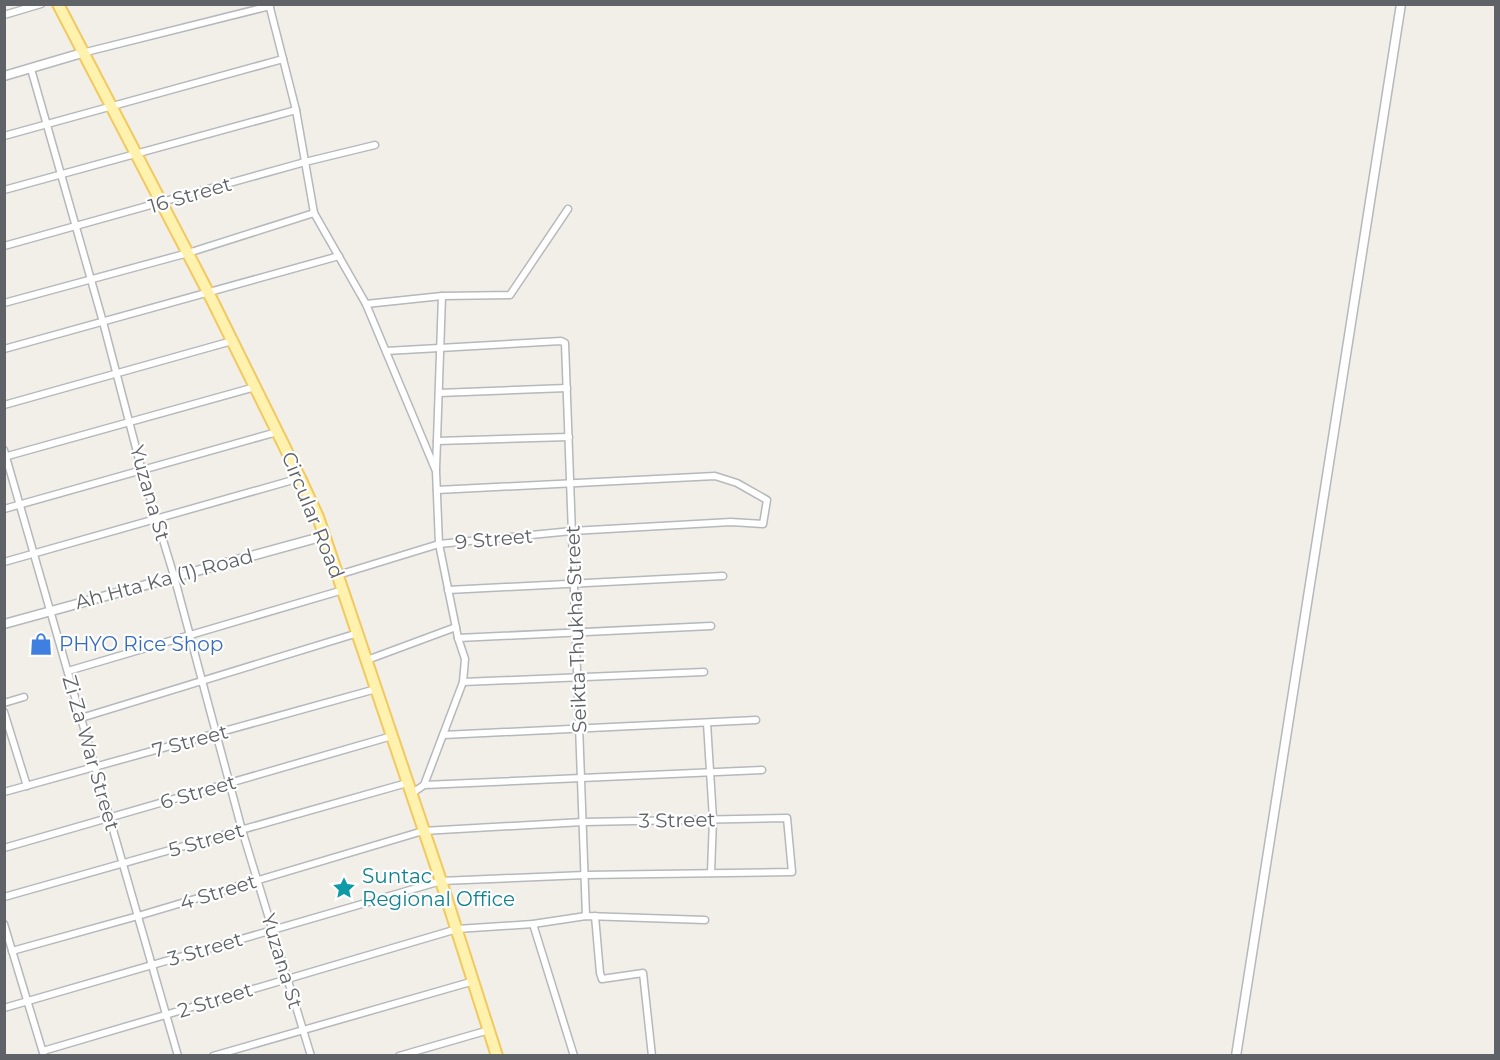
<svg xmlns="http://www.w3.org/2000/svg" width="1500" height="1060" viewBox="0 0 1500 1060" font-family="Montserrat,sans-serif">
  <rect width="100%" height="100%" fill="#f1efe8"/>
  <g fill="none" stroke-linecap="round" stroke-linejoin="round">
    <g stroke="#b5b8bc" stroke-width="9">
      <g id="minor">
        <polyline points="269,4 296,110 314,213 366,304 436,471 439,544 458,638 465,659 463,682 424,785"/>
        <polyline points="4,15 41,4"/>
        <polyline points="82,53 270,6"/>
        <polyline points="31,69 103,322 142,471 174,576 242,830 311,1056"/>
        <polyline points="4,136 283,59"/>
        <polyline points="4,190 296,110"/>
        <polyline points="4,246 305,162 375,145"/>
        <polyline points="4,303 188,253 314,213"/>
        <polyline points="366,304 442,296 510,295 568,209"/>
        <polyline points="4,349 339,256"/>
        <polyline points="386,351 561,341 565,343 586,916"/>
        <polyline points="439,393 567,388"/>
        <polyline points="4,405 232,341"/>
        <polyline points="437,441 569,437"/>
        <polyline points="4,450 178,1056"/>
        <polyline points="4,457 255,387"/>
        <polyline points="436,469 442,296"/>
        <polyline points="4,509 277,432"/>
        <polyline points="4,562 300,478"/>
        <polyline points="338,575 439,544 572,531 731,522 763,524 767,500 737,483 715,476 437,490"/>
        <polyline points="448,590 723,576"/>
        <polyline points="458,638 711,626"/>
        <polyline points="367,660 456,627"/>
        <polyline points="68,671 343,590"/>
        <polyline points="463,682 704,672"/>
        <polyline points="4,703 24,697"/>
        <polyline points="4,712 27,786"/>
        <polyline points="81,718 358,633"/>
        <polyline points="707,723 713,819 711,873"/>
        <polyline points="443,735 756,720"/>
        <polyline points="4,792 376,689"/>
        <polyline points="411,794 424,785 762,770"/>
        <polyline points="4,848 392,736"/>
        <polyline points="4,897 407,783"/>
        <polyline points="595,916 600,973 602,979 643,973 652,1056"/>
        <polyline points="4,924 44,1056"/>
        <polyline points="533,924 574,1056"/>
        <polyline points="4,1008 441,881 585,875 792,872 787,818 583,822 423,831 138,916 12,951"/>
        <polyline points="43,1051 457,929 533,924 586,916 705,920"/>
        <polyline points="213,1056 474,981"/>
        <polyline points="399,1056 489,1030"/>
      </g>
    </g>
    <g stroke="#b5b8bc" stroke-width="11">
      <g id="tertiary">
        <polyline points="4,76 82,53"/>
        <polyline points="4,624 324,536"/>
        <polyline points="1236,1056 1401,4"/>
      </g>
    </g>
    <g stroke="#f2c960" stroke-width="14">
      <polyline id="primary" points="58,4 209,294 300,478 318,517 441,881 497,1056"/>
    </g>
    <use href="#minor" stroke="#fff" stroke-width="6"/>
    <use href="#tertiary" stroke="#fff" stroke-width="8"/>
    <use href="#primary" stroke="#fff2af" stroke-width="10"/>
  </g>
  <defs>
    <g id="shop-bare" transform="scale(1.8)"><path d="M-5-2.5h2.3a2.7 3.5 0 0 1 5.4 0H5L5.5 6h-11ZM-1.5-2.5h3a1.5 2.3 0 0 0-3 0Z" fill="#3f7fe0" stroke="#fff" stroke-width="2.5" paint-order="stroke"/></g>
    <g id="sight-bare" transform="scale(1.8)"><path d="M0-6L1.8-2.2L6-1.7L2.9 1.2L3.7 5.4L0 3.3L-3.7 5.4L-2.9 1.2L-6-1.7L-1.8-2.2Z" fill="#0f9aa8" stroke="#fff" stroke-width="2.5" paint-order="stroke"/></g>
  </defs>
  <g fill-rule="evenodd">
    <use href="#shop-bare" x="41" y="644"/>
    <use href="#sight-bare" x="344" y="888"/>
  </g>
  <g text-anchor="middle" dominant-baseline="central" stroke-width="4.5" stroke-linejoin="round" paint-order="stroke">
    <g font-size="20" fill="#5f6368" stroke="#fff">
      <text transform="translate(190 195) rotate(-16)">16 Street</text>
      <text transform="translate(150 493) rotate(74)">Yuzana St</text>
      <text transform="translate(313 515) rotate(68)">Circular Road</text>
      <text transform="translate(494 539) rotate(-5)">9 Street</text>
      <text transform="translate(164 579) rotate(-15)">Ah Hta Ka (1) Road</text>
      <text transform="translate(576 629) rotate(-92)">Seikta Thukha Street</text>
      <text transform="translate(190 741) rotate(-15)">7 Street</text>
      <text transform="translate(91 753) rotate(74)">Zi Za War Street</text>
      <text transform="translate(198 792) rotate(-16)">6 Street</text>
      <text transform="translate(677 820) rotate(-1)">3 Street</text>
      <text transform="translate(206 840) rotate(-16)">5 Street</text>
      <text transform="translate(218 892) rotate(-17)">4 Street</text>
      <text transform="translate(205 949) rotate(-16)">3 Street</text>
      <text transform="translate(282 961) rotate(73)">Yuzana St</text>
      <text transform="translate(215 1000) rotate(-17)">2 Street</text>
    </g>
    <g font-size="20" fill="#366cbe" stroke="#fff" text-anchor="start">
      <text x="59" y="644">PHYO Rice Shop</text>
    </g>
    <g font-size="20" fill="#0d838f" stroke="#fff" text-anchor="start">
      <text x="362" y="876">Suntac<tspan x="362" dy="23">Regional Office</tspan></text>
    </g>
  </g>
  <rect width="1500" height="1060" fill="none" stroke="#5f6368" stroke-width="12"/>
</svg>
